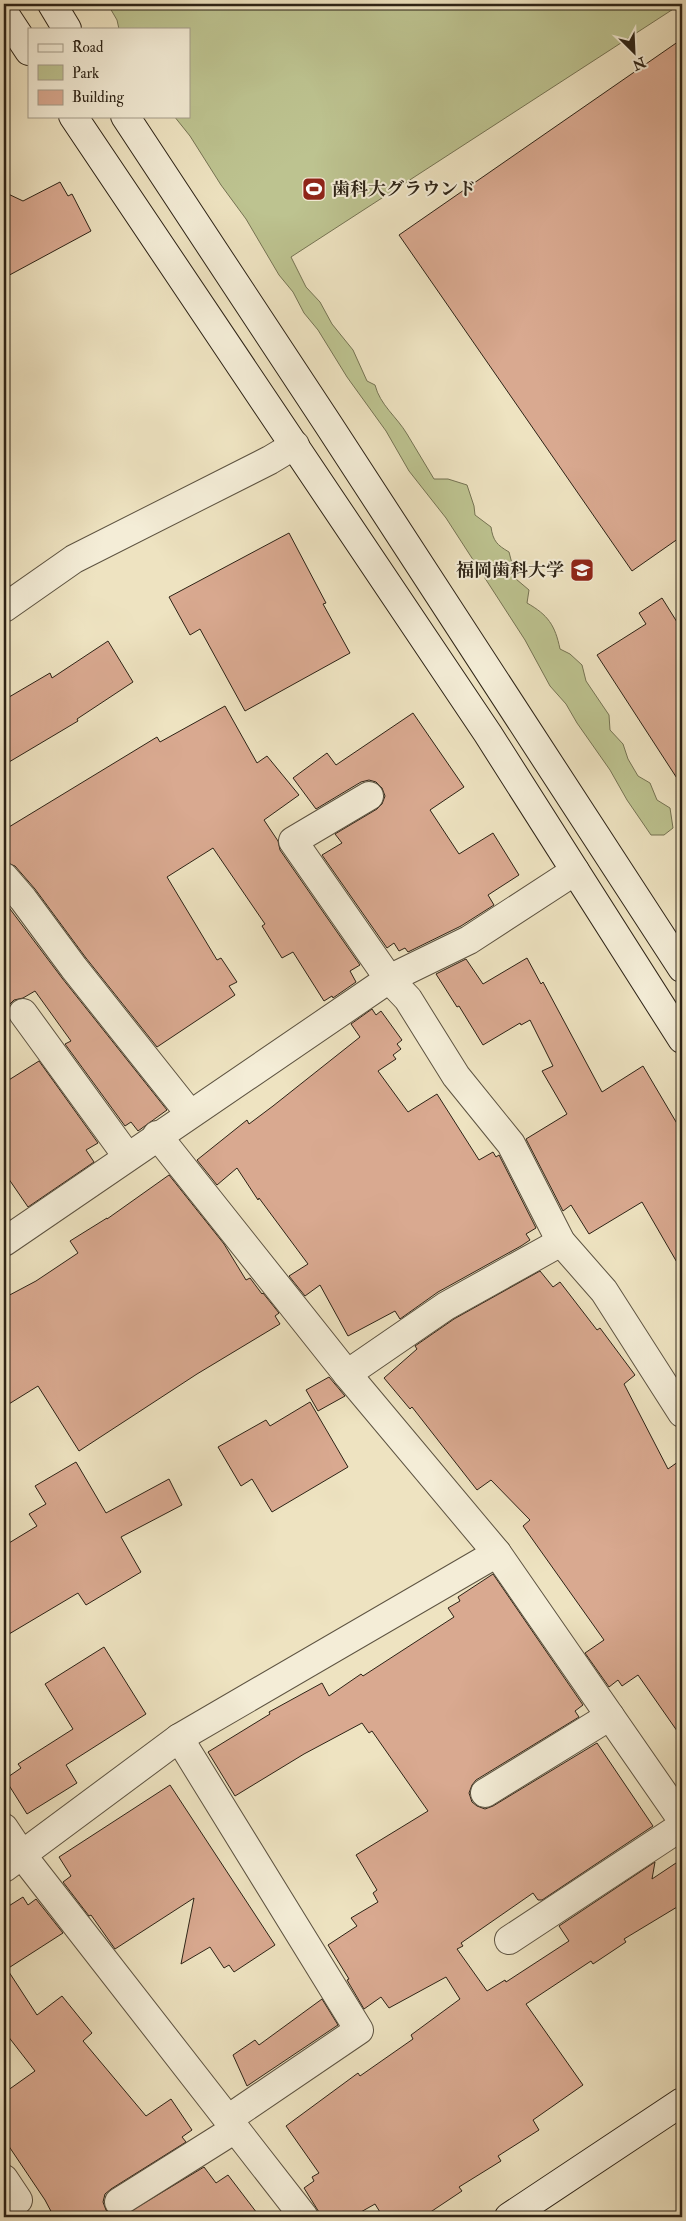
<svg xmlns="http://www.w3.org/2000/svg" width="686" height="2221" viewBox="0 0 686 2221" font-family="'IM FELL Double Pica','Noto Serif JP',serif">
  <rect width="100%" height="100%" fill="#eee3c1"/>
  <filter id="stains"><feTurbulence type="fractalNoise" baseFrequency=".004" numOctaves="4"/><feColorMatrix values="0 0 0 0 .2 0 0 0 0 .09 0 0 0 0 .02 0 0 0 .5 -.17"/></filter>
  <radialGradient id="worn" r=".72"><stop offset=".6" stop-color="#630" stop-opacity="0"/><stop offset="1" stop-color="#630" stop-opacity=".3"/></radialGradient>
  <path fill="#bdc390" stroke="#757353" d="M111,4H681L291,257L306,287L320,302L332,324L353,350L367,381L375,385C380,405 397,417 407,434C416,449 425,464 434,479H448L467,485L474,506L475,515L491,527C493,541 497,545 509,552L516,579L529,590L527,603C548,615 555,625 560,649L570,654L582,665L586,681L609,715L610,730L623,744L628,759L638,776L650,783L657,800L670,808L673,828L664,835H651L627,800L610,770L577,723L566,704L550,686L525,640L446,518L409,471L386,431L347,377L318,330L304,313L293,292L279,275L246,219L221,185L190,136L174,116H189V29H119L117,20L110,8Z"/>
  <g fill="#d9a990" stroke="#2d2316">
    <polygon points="682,39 682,536 632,571 399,235"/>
    <polygon points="60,182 68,196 72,194 91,231 4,278 4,192 23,201"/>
    <polygon points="289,533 326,603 323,604 350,653 245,711 200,629 190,635 169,597"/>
    <polygon points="662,598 682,630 682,786 597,655 646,624 639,613"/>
    <polygon points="108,641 133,682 77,719 78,721 4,765 4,700 50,673 52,678"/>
    <polygon points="225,706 257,763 267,756 299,795 264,820 278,841 280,850 360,965 350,971 356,982 333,998 332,996 324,1001 293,952 282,958 262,926 265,924 213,848 167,877 217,960 221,958 237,982 229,986 235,995 157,1047 86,958 35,889 15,866 4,862 4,830 157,737 160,742"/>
    <polygon points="413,713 464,787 430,810 459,854 493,833 519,875 488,895 494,905 461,926 408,952 405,948 399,951 394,943 387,948 322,855 342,843 335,834 377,809 382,804 385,796 382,788 376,782 369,780 361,782 316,809 293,778 327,753 336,765"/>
    <polygon points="4,901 62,978 167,1110 138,1131 131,1122 125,1126 65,1044 71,1041 35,991 23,998 14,1000 4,1010"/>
    <polygon points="527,958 541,984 543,982 602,1092 643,1066 682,1132 682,1271 642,1202 589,1234 571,1205 563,1211 526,1139 567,1114 542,1071 553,1066 530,1020 521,1025 520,1023 483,1045 459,1006 457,1007 436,974 466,959 483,984"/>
    <polygon points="372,1009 376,1015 381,1011 402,1040 397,1044 401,1049 393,1055 396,1059 378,1071 408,1112 437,1094 479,1160 493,1152 496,1157 499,1155 536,1228 526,1234 530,1240 521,1246 438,1292 400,1319 395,1311 348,1336 320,1285 305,1296 289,1276 308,1264 259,1198 258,1200 237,1168 217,1185 197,1160 247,1120 249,1124 273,1106 360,1037 351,1024"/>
    <polygon points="39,1061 98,1143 86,1150 94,1162 28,1207 4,1172 4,1083"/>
    <polygon points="169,1175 224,1244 246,1280 250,1278 262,1294 263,1293 279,1313 275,1316 280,1324 197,1374 79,1451 38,1386 4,1407 4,1298 36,1281 78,1253 70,1241 107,1218 107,1219"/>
    <polygon points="540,1271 553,1287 560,1282 597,1330 600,1328 635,1375 624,1384 668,1469 682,1459 682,1738 638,1675 622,1686 618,1680 609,1687 585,1653 604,1640 523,1526 530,1520 491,1480 477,1490 412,1407 410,1409 384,1378 417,1349 415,1346 454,1319"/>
    <polygon points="329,1377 345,1396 318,1411 306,1390"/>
    <polygon points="310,1402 348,1467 272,1512 252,1479 241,1486 218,1447 266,1420 270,1426"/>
    <polygon points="76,1462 106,1513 169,1479 182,1505 121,1537 141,1572 86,1605 78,1593 4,1637 4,1546 37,1526 29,1514 46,1504 35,1486"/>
    <polygon points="493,1574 583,1705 575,1711 579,1717 476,1780 472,1785 469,1793 472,1802 477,1806 485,1809 493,1806 597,1743 653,1826 542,1900 538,1900 533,1893 461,1943 463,1946 457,1949 487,1991 505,1980 506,1982 569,1941 559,1926 655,1862 652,1879 682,1859 682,1904 624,1939 626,1942 593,1964 591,1961 526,2004 583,2085 533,2120 539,2130 498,2156 501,2161 459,2187 462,2191 423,2217 383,2217 375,2204 352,2217 322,2217 304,2188 314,2181 312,2177 319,2173 286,2126 358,2073 360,2076 413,2039 411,2035 460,1999 446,1977 389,2008 381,1997 364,2009 347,1980 349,1979 328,1945 357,1926 351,1918 378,1902 373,1893 377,1890 356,1855 428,1811 372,1731 369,1733 362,1723 304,1754 235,1796 208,1752 270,1714 269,1712 322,1683 329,1696 361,1674 363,1676 454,1617 448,1608 460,1601 458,1597"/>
    <polygon points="104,1647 146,1714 66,1765 77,1783 27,1814 5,1779 21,1768 18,1764 73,1729 45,1684"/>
    <polygon points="170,1785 275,1945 234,1972 229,1965 224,1968 210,1947 181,1964 194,1898 115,1949 91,1915 89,1916 63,1882 71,1876 59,1857"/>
    <polygon points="23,1897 28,1905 36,1899 63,1933 7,1969 37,2015 62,1996 92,2033 83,2041 146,2116 171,2099 192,2130 182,2137 186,2142 111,2189 105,2194 103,2202 106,2210 111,2216 118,2217 54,2217 45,2200 4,2139 4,2093 35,2071 4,2031 4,1909"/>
    <polygon points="322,1999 338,2025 247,2086 233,2055 255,2040 259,2045"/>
    <polygon points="204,2167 216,2183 228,2175 260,2217 121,2217"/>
  </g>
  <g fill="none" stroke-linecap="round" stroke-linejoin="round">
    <g stroke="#5d5341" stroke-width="30">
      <g id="street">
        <polyline points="4,608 74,559 270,460 295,445"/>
        <polyline points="369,796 293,841 389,979 408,999 456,1076 511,1144 561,1242 604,1291 682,1413"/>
        <polyline points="4,877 23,899 74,968 190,1114"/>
        <polyline points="23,1013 127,1156"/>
        <polyline points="157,1135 347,1374 497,1553 682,1820"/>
        <polyline points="4,1242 389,979 469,940 575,871"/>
        <polyline points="347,1374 446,1306 561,1242"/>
        <polyline points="179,1738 359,2030 228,2119"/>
        <polyline points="485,1793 610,1716"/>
        <polyline points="4,1828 22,1855 304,2217"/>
        <polyline points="4,1868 179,1738 497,1553"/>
        <polyline points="509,1940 682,1826"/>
        <polyline points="4,2179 18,2200 4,2210"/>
        <polyline points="119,2202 235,2129"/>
      </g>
    </g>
    <g stroke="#2d2316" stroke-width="30">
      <g id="secondary">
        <polyline points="52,4 67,29"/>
        <polyline points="4,13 29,51"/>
        <polyline points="73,116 488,734 682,1039"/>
        <polyline points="125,116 328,424 682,968"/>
        <polyline points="509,2217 682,2102"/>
      </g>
    </g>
    <use href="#street" stroke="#f4edd7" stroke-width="28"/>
    <use href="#secondary" stroke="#f4edd7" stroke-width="28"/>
  </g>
  <defs>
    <g id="stadium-square" transform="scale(1.25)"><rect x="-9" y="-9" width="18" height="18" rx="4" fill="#8f2418" stroke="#f4edd7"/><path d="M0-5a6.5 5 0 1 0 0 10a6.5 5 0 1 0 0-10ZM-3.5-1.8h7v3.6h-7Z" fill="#fff"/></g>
    <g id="university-square" transform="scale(1.25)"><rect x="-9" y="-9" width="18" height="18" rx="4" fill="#8f2418" stroke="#f4edd7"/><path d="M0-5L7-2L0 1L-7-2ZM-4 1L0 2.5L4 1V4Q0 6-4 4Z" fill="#fff"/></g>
  </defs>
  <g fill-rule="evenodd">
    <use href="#stadium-square" x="314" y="189"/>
    <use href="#university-square" x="582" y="570"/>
  </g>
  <g text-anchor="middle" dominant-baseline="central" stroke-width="4" stroke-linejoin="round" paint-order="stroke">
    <g font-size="18" font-weight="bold" fill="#2d2316" stroke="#f4edd7" text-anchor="start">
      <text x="332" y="189">歯科大グラウンド</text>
      <text x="564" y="570" text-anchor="end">福岡歯科大学</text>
    </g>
  </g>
  <rect width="686" height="2221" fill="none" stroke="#eee3c1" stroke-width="20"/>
  <rect x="5" y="5" width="676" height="2211" fill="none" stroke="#2d2316" stroke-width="2.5"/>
  <rect x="10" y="10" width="666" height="2201" fill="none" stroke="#2d2316"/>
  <rect x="28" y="28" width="162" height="90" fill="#f4edd7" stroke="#a49c8a"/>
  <rect x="38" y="44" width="25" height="8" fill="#f4edd7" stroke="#a49c8a"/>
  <text x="72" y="52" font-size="15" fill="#2d2316">Road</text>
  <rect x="38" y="65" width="25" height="15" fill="#bdc390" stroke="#a49c8a"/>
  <text x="72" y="78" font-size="15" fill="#2d2316">Park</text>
  <rect x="38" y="90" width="25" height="15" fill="#d9a990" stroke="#a49c8a"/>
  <text x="72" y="102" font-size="15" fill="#2d2316">Building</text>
  <g transform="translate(634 52) rotate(156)" stroke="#f4edd7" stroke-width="4" paint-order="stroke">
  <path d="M0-4L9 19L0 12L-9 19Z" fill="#2d2316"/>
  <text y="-8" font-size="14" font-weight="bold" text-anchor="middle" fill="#2d2316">N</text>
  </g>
  <rect width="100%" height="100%" filter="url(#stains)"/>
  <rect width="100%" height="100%" fill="url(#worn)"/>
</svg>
